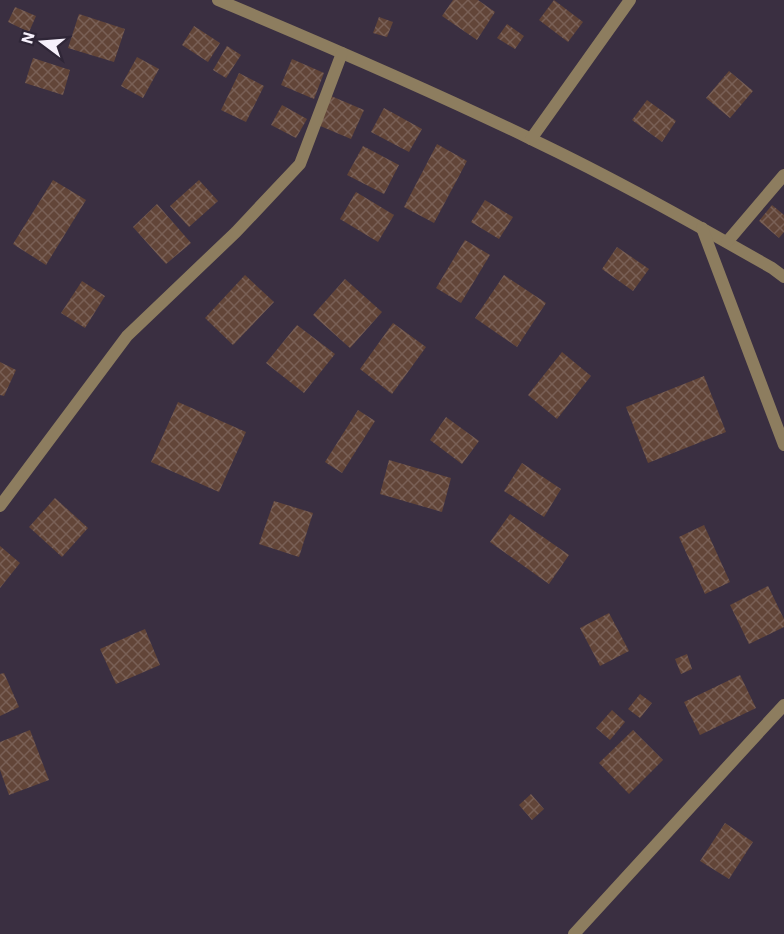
<svg xmlns="http://www.w3.org/2000/svg" width="784" height="934" viewBox="0 0 784 934" font-family="'IBM Plex Sans',sans-serif">
  <defs>
    <pattern id="building-cross-hatch" width="8" height="8" patternUnits="userSpaceOnUse" patternTransform="scale(1.5)"><rect width="8" height="8" fill="#624538"/><path d="M0 0l8 8M0 8l8-8" fill="none" stroke="#796056"/></pattern>
  </defs>
  <rect width="100%" height="100%" fill="#3a2f41"/>
  <g fill="url(#building-cross-hatch)">
    <polygon points="453,0 478,0 495,12 477,40 442,16"/>
    <polygon points="554,0 583,22 568,42 539,20"/>
    <polygon points="15,7 36,16 29,32 8,22"/>
    <polygon points="79,14 125,29 114,62 68,48"/>
    <polygon points="379,17 393,22 387,37 373,33"/>
    <polygon points="507,24 524,36 515,49 497,38"/>
    <polygon points="194,26 220,43 208,62 182,45"/>
    <polygon points="227,46 241,55 226,78 213,70"/>
    <polygon points="137,57 159,69 143,98 121,86"/>
    <polygon points="33,58 70,70 63,95 25,83"/>
    <polygon points="292,59 324,73 314,99 281,85"/>
    <polygon points="729,71 753,91 730,118 706,98"/>
    <polygon points="239,73 264,86 246,122 221,110"/>
    <polygon points="331,96 364,110 351,139 318,125"/>
    <polygon points="647,100 676,121 662,142 632,120"/>
    <polygon points="282,105 307,119 296,138 271,125"/>
    <polygon points="384,108 422,129 409,152 371,132"/>
    <polygon points="437,144 467,161 434,223 404,207"/>
    <polygon points="363,146 399,165 384,194 347,175"/>
    <polygon points="53,180 86,200 46,265 13,244"/>
    <polygon points="199,180 218,201 189,227 170,206"/>
    <polygon points="356,192 394,215 378,242 340,219"/>
    <polygon points="485,200 513,217 499,239 471,222"/>
    <polygon points="157,204 191,243 166,264 133,227"/>
    <polygon points="772,205 784,215 784,232 779,238 759,221"/>
    <polygon points="465,240 490,255 461,303 436,288"/>
    <polygon points="617,247 649,269 633,291 602,269"/>
    <polygon points="245,275 274,302 233,345 205,318"/>
    <polygon points="504,275 546,303 517,347 475,318"/>
    <polygon points="345,279 382,312 350,348 313,315"/>
    <polygon points="82,281 105,296 85,328 61,313"/>
    <polygon points="393,323 426,347 392,394 360,369"/>
    <polygon points="297,325 335,354 304,393 266,363"/>
    <polygon points="562,352 591,376 557,419 528,395"/>
    <polygon points="0,362 16,370 4,396 0,395"/>
    <polygon points="704,376 726,432 648,463 626,407"/>
    <polygon points="178,402 246,432 219,492 151,462"/>
    <polygon points="358,410 375,421 342,473 325,462"/>
    <polygon points="446,417 479,441 462,464 430,440"/>
    <polygon points="389,460 451,478 442,512 380,494"/>
    <polygon points="522,463 561,489 544,517 504,491"/>
    <polygon points="55,498 88,528 62,557 29,527"/>
    <polygon points="274,501 313,513 299,557 259,544"/>
    <polygon points="510,514 569,555 549,584 490,542"/>
    <polygon points="704,525 730,582 705,594 679,537"/>
    <polygon points="0,546 20,563 0,588"/>
    <polygon points="768,586 784,619 784,627 749,644 730,605"/>
    <polygon points="609,613 629,651 600,666 580,628"/>
    <polygon points="145,629 160,665 116,684 100,649"/>
    <polygon points="687,654 692,669 681,674 675,659"/>
    <polygon points="4,673 19,707 0,716 0,674"/>
    <polygon points="740,675 756,708 700,735 684,702"/>
    <polygon points="640,694 652,703 640,718 628,709"/>
    <polygon points="612,710 625,722 610,740 596,728"/>
    <polygon points="30,730 49,780 9,795 0,770 0,742"/>
    <polygon points="633,730 663,760 629,794 599,763"/>
    <polygon points="531,794 544,809 532,820 519,805"/>
    <polygon points="725,823 753,842 729,879 700,861"/>
  </g>
  <g fill="none" stroke-linecap="round" stroke-linejoin="round">
    <g stroke="#8d7d5f" stroke-width="12">
      <path d="M218,0C323,44 428,89 531,139C613,178 693,223 772,268L784,277"/>
      <polyline points="531,139 630,0"/>
      <polyline points="702,228 784,445"/>
      <polyline points="727,242 784,175"/>
      <polyline points="0,506 127,336 236,232 300,164 342,53"/>
      <polyline points="574,934 784,705"/>
    </g>
  </g>
  <g transform="translate(42 42) rotate(286)" stroke="#2f2637" stroke-width="4.5" paint-order="stroke">
  <path d="M0-4.5L10 22L0 15L-10 22Z" fill="#f6f0fb"/>
  <text y="-9" font-size="16" font-weight="bold" text-anchor="middle" fill="#f6f0fb">N</text>
  </g>
</svg>
